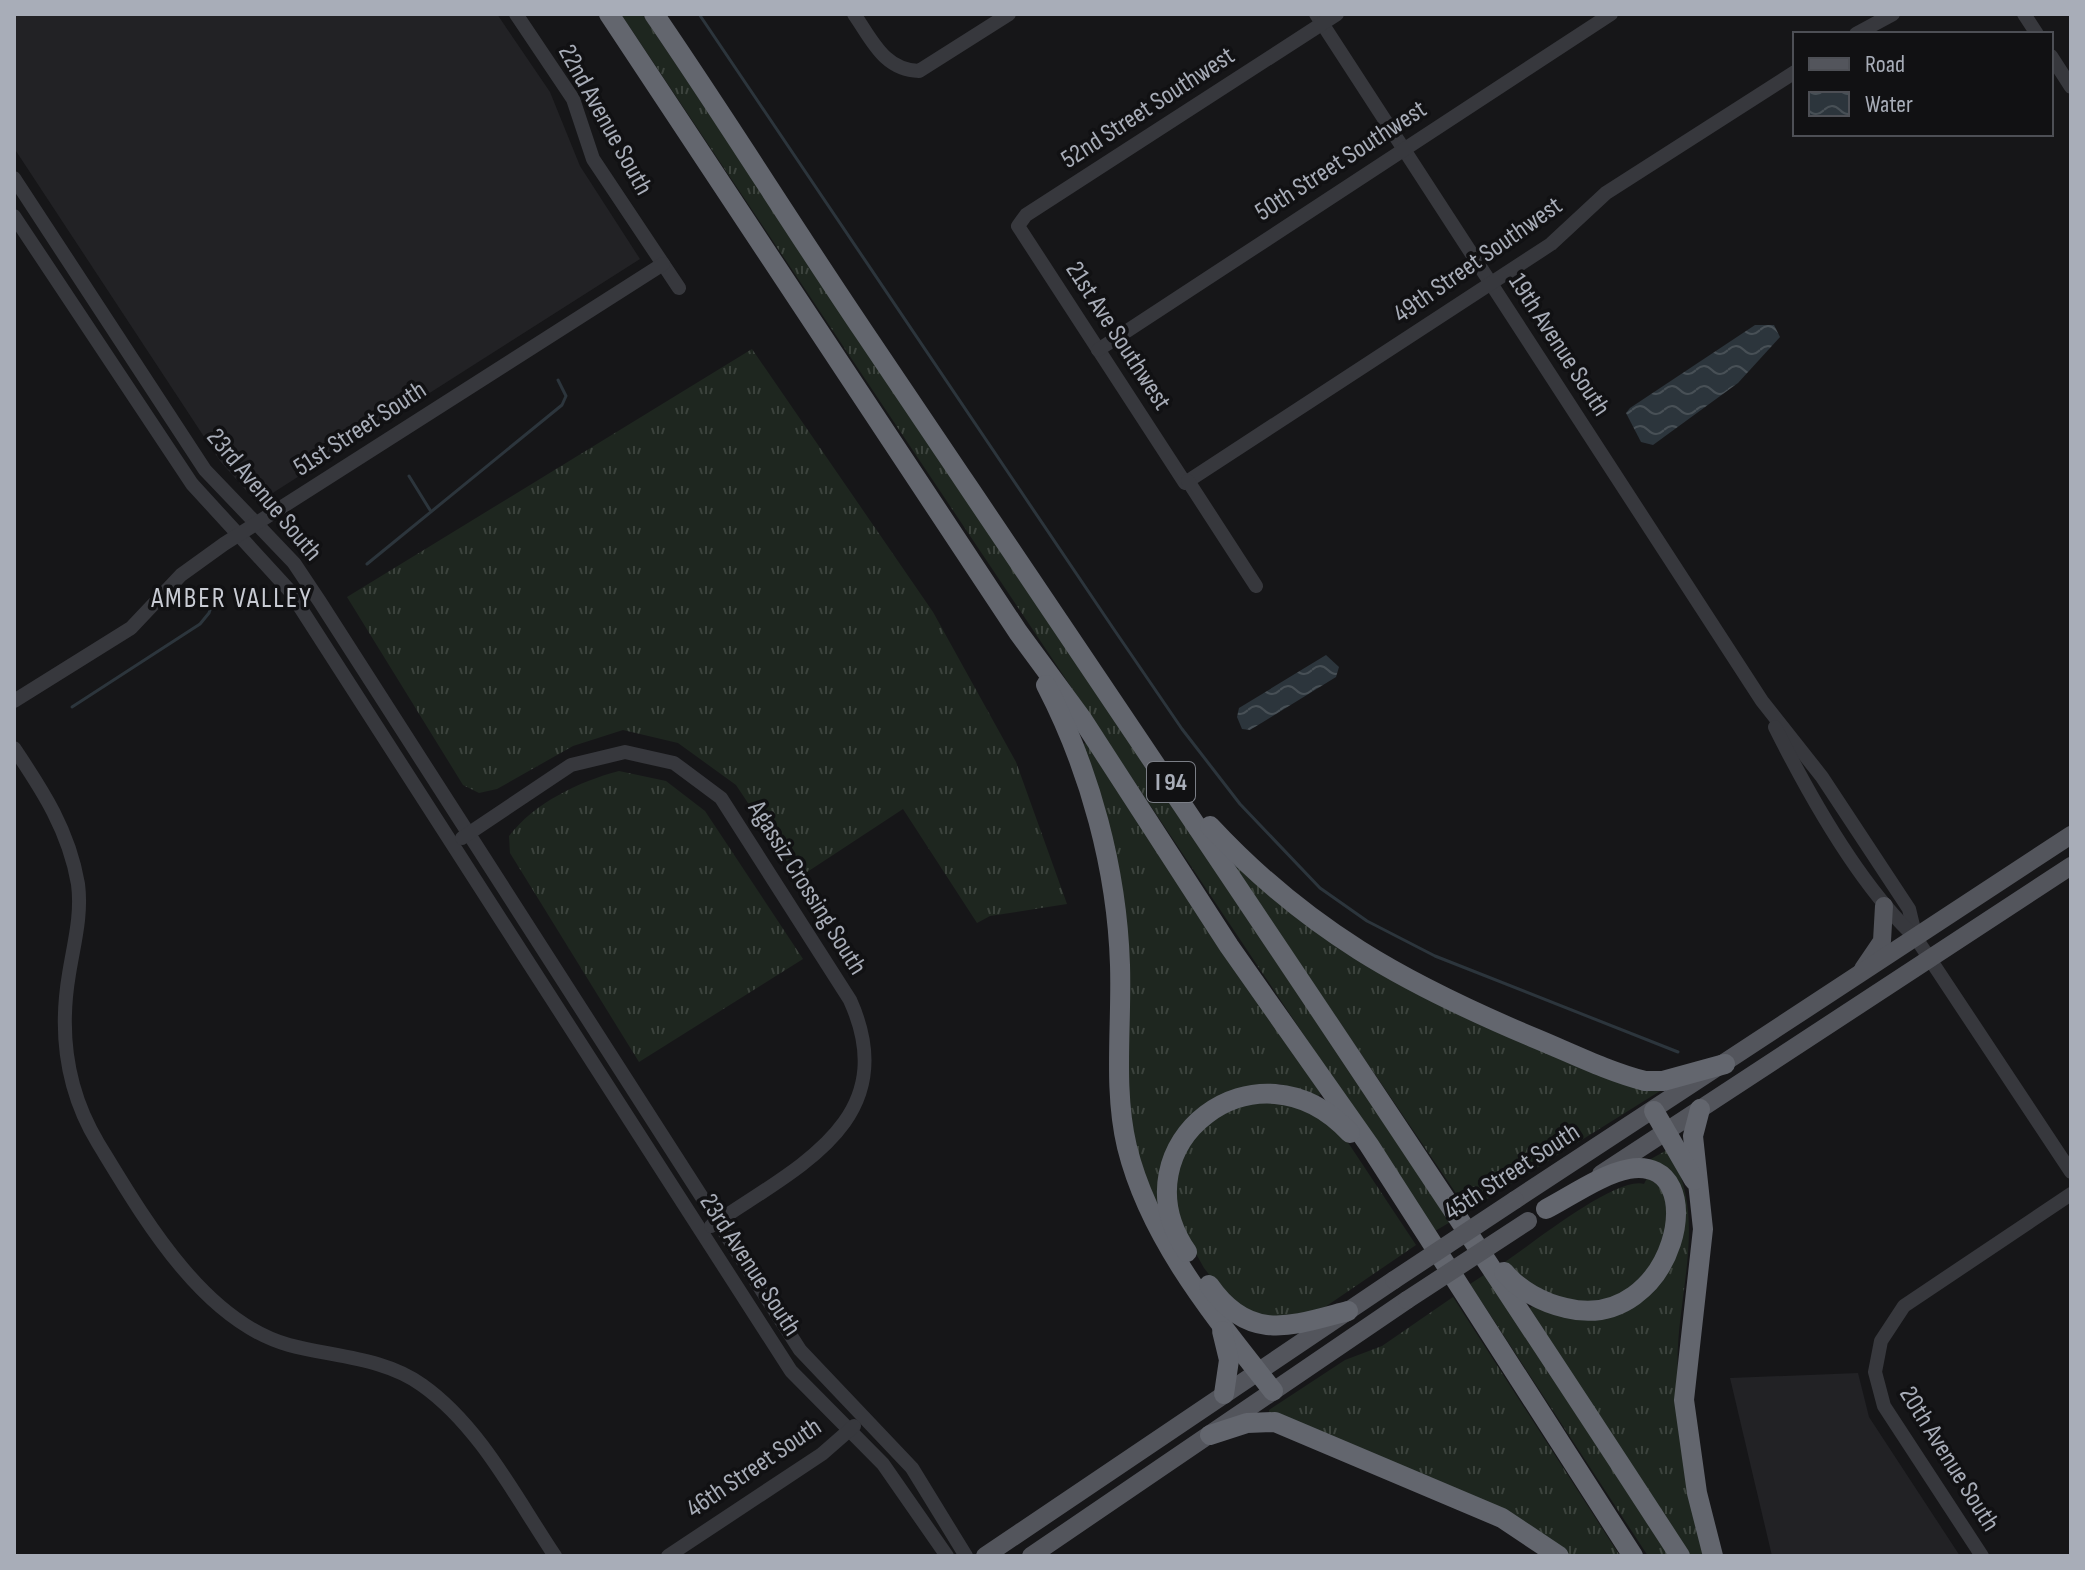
<svg xmlns="http://www.w3.org/2000/svg" width="2085" height="1570" viewBox="0 0 2085 1570" font-family="'Sofia Sans Condensed',sans-serif">
  <defs>
    <pattern id="grass-tufts" width="24" height="20" patternUnits="userSpaceOnUse" patternTransform="scale(2)"><rect width="24" height="20" fill="#1e261f"/><path d="M3 7l-1-3M5 7V3M7 7l1-3M15 17l-1-3M17 17v-4M19 17l1-3" fill="none" stroke="#3c433d"/></pattern>
    <pattern id="water-waves" width="16" height="10" patternUnits="userSpaceOnUse" patternTransform="scale(2)"><rect width="16" height="10" fill="#2c353c"/><path d="M0 5q4-4 8 0t8 0" fill="none" stroke="#485056"/></pattern>
  </defs>
  <rect width="100%" height="100%" fill="#161618"/>
  <g fill="#222225">
    <polygon points="14,14 497,14 550,92 580,166 640,259 257,503 220,461 14,148"/>
    <polygon points="1858,1373 1869,1417 1960,1556 1772,1556 1730,1378"/>
  </g>
  <g fill="url(#grass-tufts)">
    <polygon points="621,14 642,14 1452,1221 1435,1231"/>
    <polygon points="752,349 933,612 1016,762 1067,904 990,916 977,923 903,809 798,878 736,785 678,743 623,730 573,746 497,789 479,793 463,785 347,597"/>
    <polygon points="1086,742 1321,1094 1317,1097 1280,1084 1260,1084 1236,1091 1197,1114 1158,1216 1137,1161 1127,1093 1127,1025 1080,748"/>
    <path d="M619,771L666,781L705,811L803,959L639,1062L510,853L509,836C534,803 580,781 619,771Z"/>
    <polygon points="1240,862 1337,946 1668,1086 1468,1211 1234,867"/>
    <polygon points="1280,1098 1337,1126 1416,1245 1325,1307 1274,1323 1229,1300 1204,1268 1179,1223 1175,1178 1188,1145 1222,1109"/>
    <path d="M1667,1150C1712,1215 1673,1301 1678,1375C1681,1435 1696,1497 1706,1556H1689L1529,1309L1534,1304L1556,1313L1661,1282L1675,1258L1684,1221L1649,1166V1160Z"/>
    <path d="M1647,1178L1657,1184L1670,1203L1661,1260L1618,1297L1570,1304L1520,1279L1505,1262C1532,1244 1616,1176 1644,1184Z"/>
    <polygon points="1487,1273 1670,1556 1648,1556 1470,1284"/>
    <polygon points="1453,1297 1620,1556 1570,1556 1513,1518 1269,1415 1269,1410 1345,1360 1382,1346"/>
  </g>
  <g fill="url(#water-waves)">
    <polygon points="1755,325 1774,325 1780,337 1738,383 1653,445 1641,442 1626,413 1630,408"/>
    <polygon points="1326,655 1339,667 1336,677 1250,730 1242,729 1237,717 1239,708"/>
  </g>
  <g fill="none" stroke-linecap="round" stroke-linejoin="round">
    <g stroke="#2c353c" stroke-width="3">
      <polyline points="699,14 1113,628 1182,729 1240,804 1320,888 1367,921 1435,956 1678,1052"/>
      <polyline points="409,476 430,510"/>
      <polyline points="367,564 562,405 566,396 558,380"/>
      <polyline points="72,707 200,624 209,613 215,595"/>
    </g>
    <g stroke="#37383d" stroke-width="14">
      <polyline points="516,14 573,99 593,159 679,288"/>
      <path d="M854,14C872,40 884,70 919,71L1009,14"/>
      <polyline points="1316,14 1762,701 1822,777 1909,909 1916,938"/>
      <polyline points="1337,14 1026,215 1018,226 1185,483 1551,244 1606,193 1795,72"/>
      <polyline points="2024,14 2037,34"/>
      <polyline points="1856,34 1893,14"/>
      <polyline points="2051,56 2071,87"/>
      <polyline points="14,178 205,470 294,563 320,602 800,1350 912,1468 966,1556"/>
      <polyline points="14,216 192,484 289,590 791,1371 883,1464 947,1556"/>
      <polyline points="1098,350 1611,14"/>
      <polyline points="1188,481 1256,586"/>
      <polyline points="14,701 131,628 181,575 224,544 663,264"/>
      <path d="M1775,727C1809,795 1861,887 1916,938L2071,1172"/>
      <path d="M14,748C43,791 69,831 78,884C82,915 74,943 69,974C59,1033 66,1090 98,1143C142,1215 202,1321 289,1345C333,1357 383,1357 422,1385C480,1426 516,1498 555,1556"/>
      <path d="M462,838L571,765L625,752L674,763L721,798L850,1000C905,1122 794,1168 711,1226"/>
      <polyline points="668,1556 822,1454 854,1426"/>
      <polyline points="1982,1556 1884,1406 1875,1372 1881,1341 1904,1306 2071,1194"/>
    </g>
    <g stroke="#53555c" stroke-width="18">
      <polyline points="1863,969 1882,941 1884,906"/>
      <polyline points="1601,1174 2071,866"/>
      <polyline points="1515,1200 2071,835"/>
      <polyline points="985,1556 1394,1280"/>
      <polyline points="1031,1556 1407,1300"/>
    </g>
    <g stroke="#63666e" stroke-width="20">
      <polyline points="609,14 1018,632 1082,719 1229,946 1369,1145 1633,1556"/>
      <path d="M654,14C726,119 793,227 864,332C1138,739 1413,1145 1680,1556"/>
      <path d="M1046,685C1090,770 1117,869 1120,965C1122,1025 1113,1089 1127,1147C1150,1240 1215,1317 1273,1391"/>
      <path d="M1210,826C1307,930 1404,983 1532,1037C1569,1052 1606,1071 1645,1081H1663L1725,1064"/>
      <polyline points="1700,1109 1693,1136 1703,1229 1684,1400 1697,1493 1713,1556"/>
      <polyline points="1654,1111 1694,1180"/>
      <path d="M1187,1252C1114,1145 1257,1032 1350,1133"/>
      <path d="M1504,1272C1519,1290 1543,1303 1566,1308C1675,1335 1716,1154 1629,1169C1602,1174 1571,1196 1546,1209"/>
      <path d="M1209,1285C1249,1343 1291,1326 1348,1311"/>
      <polyline points="1222,1331 1229,1360 1224,1394"/>
      <polyline points="1210,1435 1247,1423 1275,1422 1502,1518 1559,1556"/>
    </g>
    <g stroke="#53555c" stroke-width="18">
      <polyline points="1394,1280 1515,1200"/>
      <polyline points="1407,1300 1528,1221"/>
    </g>
  </g>
  <g text-anchor="middle" dominant-baseline="central" stroke-width="7" stroke-linejoin="round" paint-order="stroke">
    <rect fill="#111113" stroke="#7b7e86" stroke-width="2" x="1147" y="762" width="48" height="40" rx="6"/>
    <g font-size="24" font-weight="bold" fill="#a8adb8">
      <text x="1171" y="782">I 94</text>
    </g>
    <g font-size="26" fill="#a8adb8" stroke="#111113">
      <text transform="translate(1148 108) rotate(-33)">52nd Street Southwest</text>
      <text transform="translate(605 120) rotate(61)">22nd Avenue South</text>
      <text transform="translate(1341 161) rotate(-33)">50th Street Southwest</text>
      <text transform="translate(1478 260) rotate(-35)">49th Street Southwest</text>
      <text transform="translate(1118 336) rotate(57)">21st Ave Southwest</text>
      <text transform="translate(1559 345) rotate(57)">19th Avenue South</text>
      <text transform="translate(360 429) rotate(-33)">51st Street South</text>
      <text transform="translate(264 495) rotate(50)">23rd Avenue South</text>
      <text transform="translate(807 888) rotate(58)">Agassiz Crossing South</text>
      <text transform="translate(1512 1172) rotate(-33)">45th Street South</text>
      <text transform="translate(750 1265) rotate(57)">23rd Avenue South</text>
      <text transform="translate(1949 1459) rotate(58)">20th Avenue South</text>
      <text transform="translate(754 1468) rotate(-34)">46th Street South</text>
    </g>
    <g font-size="28" letter-spacing="2" fill="#c9ccd4" stroke="#111113">
      <text x="232" y="598">AMBER VALLEY</text>
    </g>
  </g>
  <rect width="2085" height="1570" fill="none" stroke="#a8adb8" stroke-width="32"/>
  <rect x="1793" y="32" width="260" height="104" fill="#111113" stroke="#4d4f55" stroke-width="2"/>
  <rect x="1809" y="58" width="40" height="12" fill="#53555c" stroke="#4d4f55" stroke-width="2"/>
  <text x="1865" y="72" font-size="24" fill="#a8adb8">Road</text>
  <rect x="1809" y="92" width="40" height="24" fill="url(#water-waves)" stroke="#4d4f55" stroke-width="2"/>
  <text x="1865" y="112" font-size="24" fill="#a8adb8">Water</text>
</svg>
